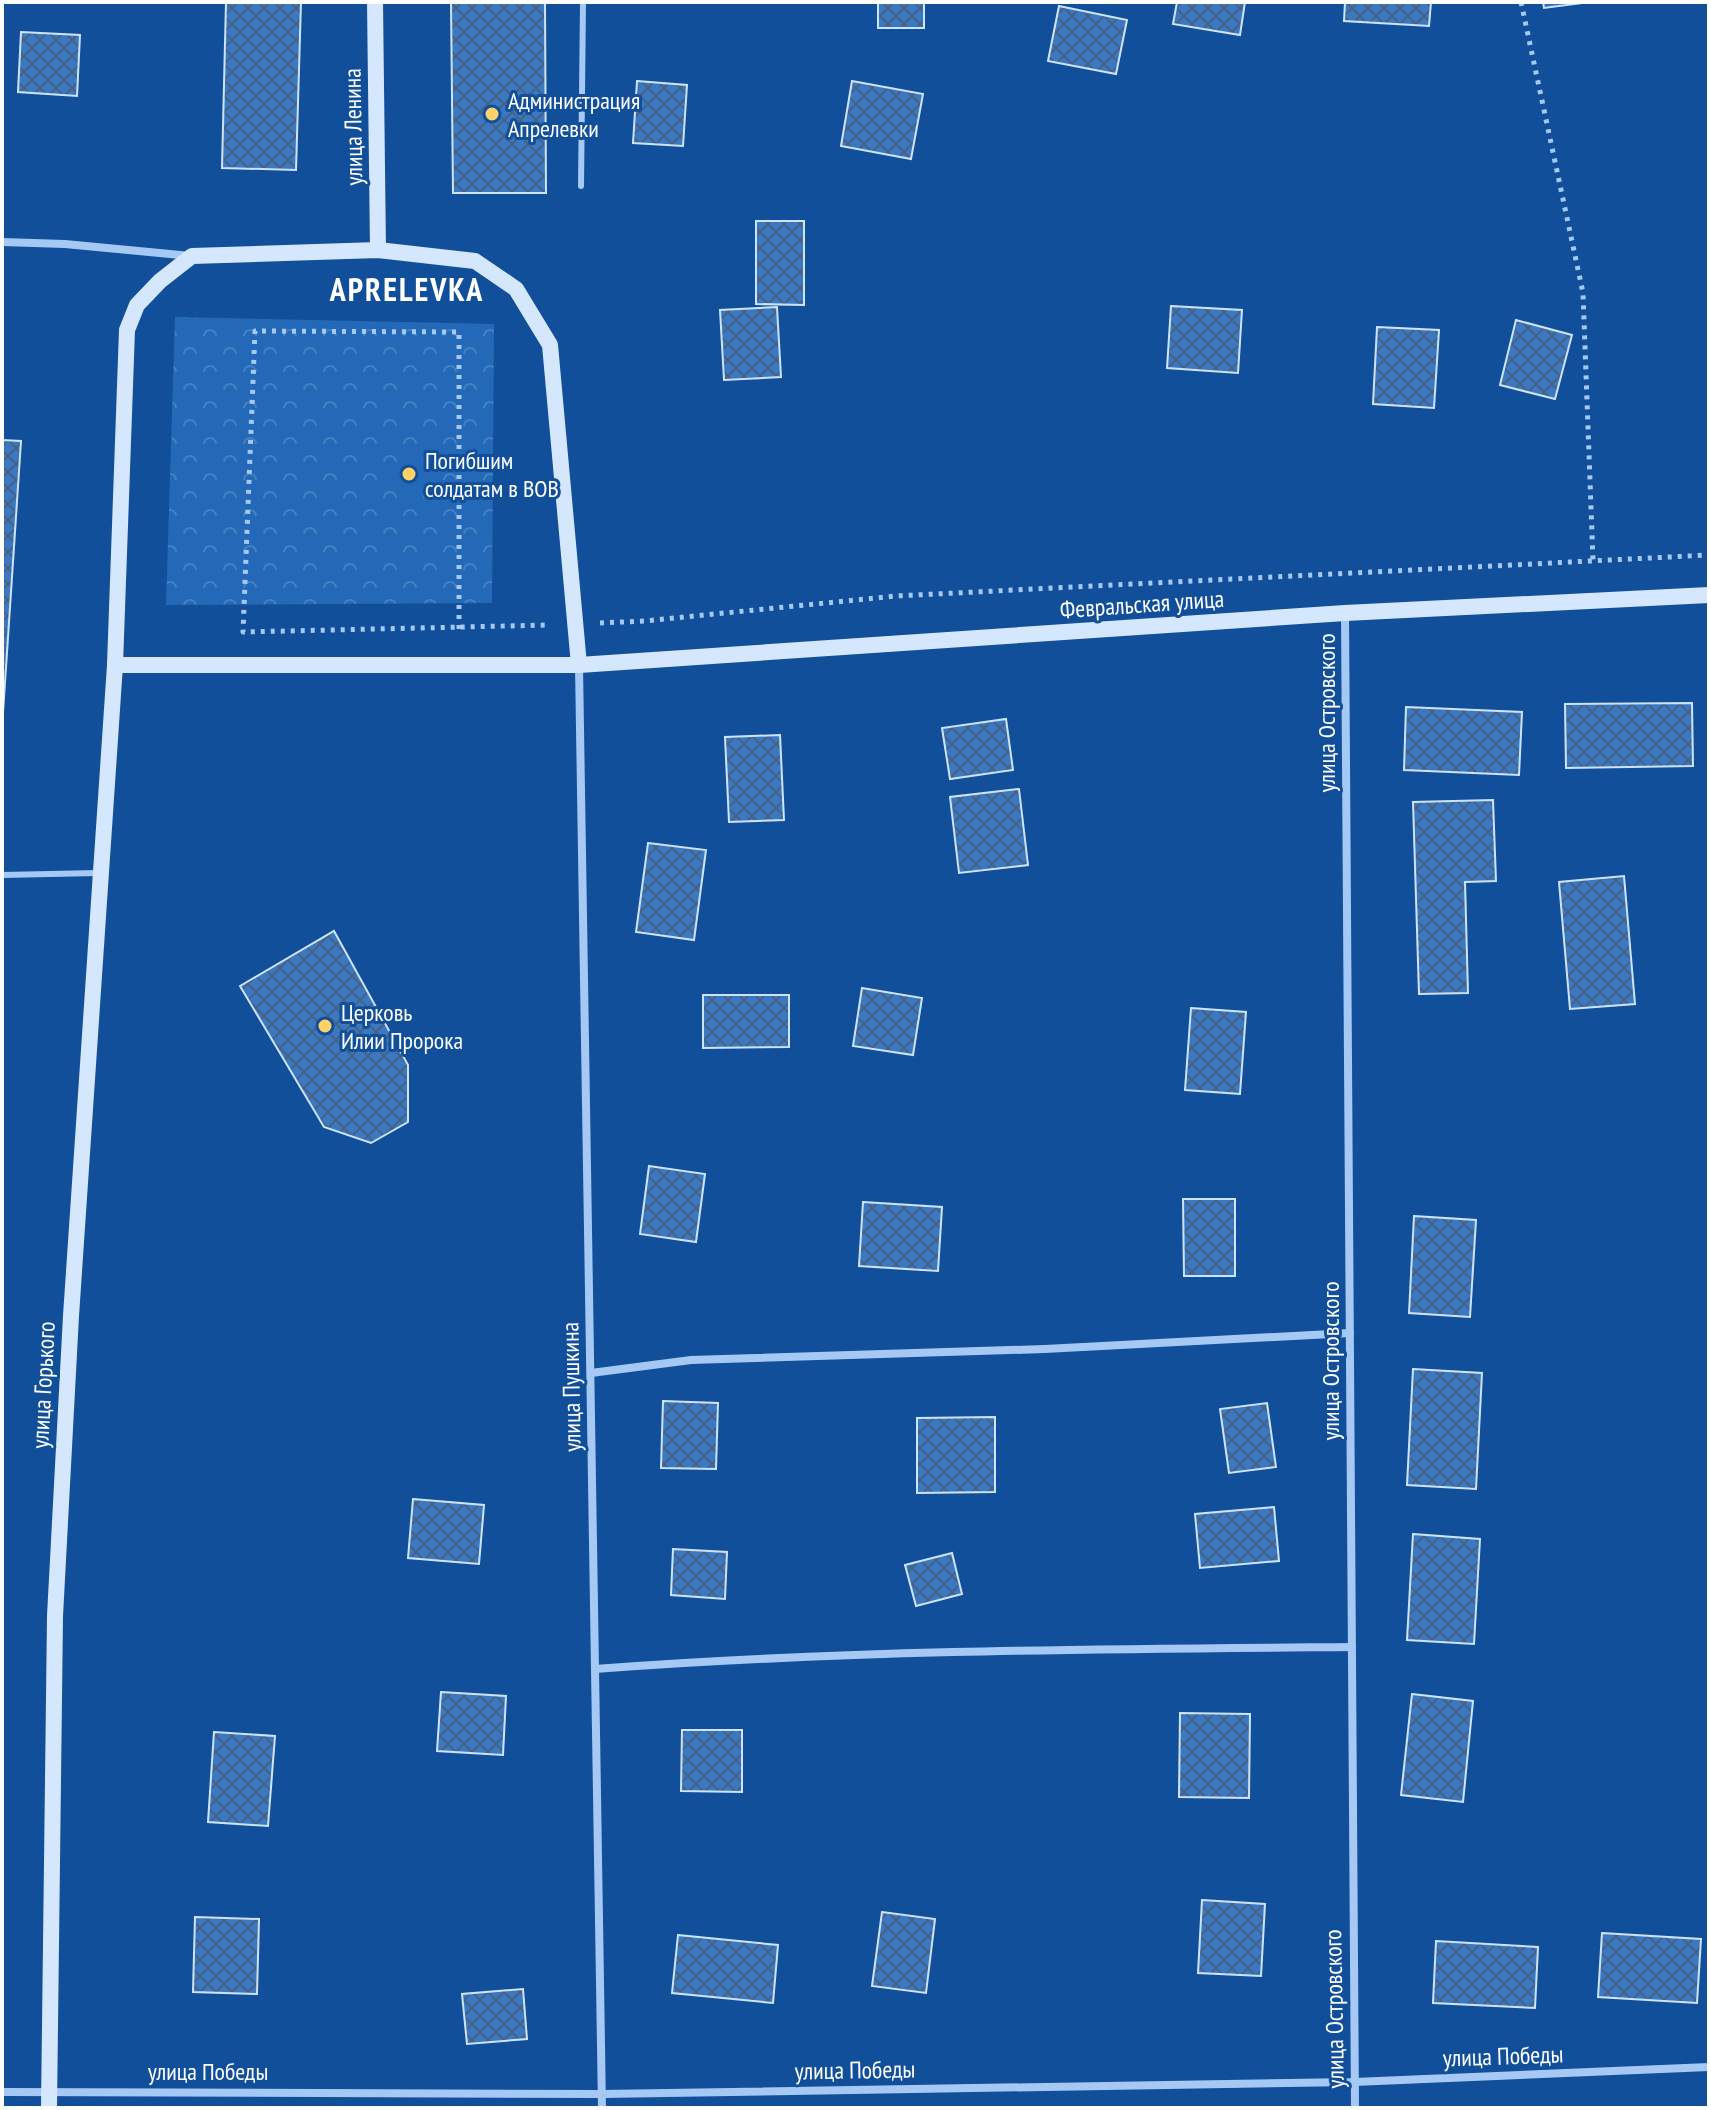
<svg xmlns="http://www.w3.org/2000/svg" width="1711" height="2110" viewBox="0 0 1711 2110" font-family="'PT Sans Narrow',sans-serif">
  <defs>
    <pattern id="park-crowns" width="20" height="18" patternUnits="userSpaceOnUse" patternTransform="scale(2)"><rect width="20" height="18" fill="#2469b8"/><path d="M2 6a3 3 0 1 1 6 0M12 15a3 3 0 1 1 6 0" fill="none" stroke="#4580c3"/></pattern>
    <pattern id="building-cross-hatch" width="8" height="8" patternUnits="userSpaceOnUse" patternTransform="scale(2)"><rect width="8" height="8" fill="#3b78c1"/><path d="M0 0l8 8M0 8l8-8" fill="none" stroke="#446286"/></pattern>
  </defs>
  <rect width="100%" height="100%" fill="#124f9a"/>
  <polygon fill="url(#park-crowns)" points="175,317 494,324 492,603 166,605"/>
  <g fill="url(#building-cross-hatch)" stroke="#cde4fe" stroke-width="2">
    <polygon points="226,2 301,2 296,170 222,168"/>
    <polygon points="451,2 545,2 546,193 453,193"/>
    <rect x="878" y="2" width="46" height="26"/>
    <polygon points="1177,2 1245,2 1240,35 1173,24"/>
    <polygon points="1345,2 1431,2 1429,26 1344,21"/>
    <polygon points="1543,2 1590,2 1544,8"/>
    <polygon points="1059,6 1127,20 1116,74 1048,61"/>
    <polygon points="21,32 80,35 77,96 18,92"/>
    <polygon points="637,81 687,85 683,146 633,143"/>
    <polygon points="852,81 923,94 911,159 841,146"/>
    <polygon points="756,221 804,221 804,305 756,304"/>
    <polygon points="1171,306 1242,310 1238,373 1167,368"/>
    <polygon points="777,307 781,377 724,380 720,310"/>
    <polygon points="1516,320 1572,335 1555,399 1500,385"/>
    <polygon points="1377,327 1439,330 1434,408 1373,404"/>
    <polygon points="2,440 21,441 2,728"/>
    <polygon points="1692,703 1693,766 1566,768 1565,704"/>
    <polygon points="1406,707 1522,712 1519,775 1404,770"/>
    <polygon points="1006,719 1013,770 950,779 942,728"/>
    <polygon points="780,735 784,820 729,822 725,737"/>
    <polygon points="1019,789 1028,865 959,873 950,797"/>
    <polygon points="1493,800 1496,881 1465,882 1468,993 1419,994 1413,802"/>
    <polygon points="648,843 706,850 694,940 636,932"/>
    <polygon points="1624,876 1635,1004 1570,1009 1559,882"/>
    <polygon points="334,931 408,1065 408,1122 371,1143 324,1127 240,986"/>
    <polygon points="862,988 922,998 913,1055 853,1046"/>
    <polygon points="703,995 789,995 789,1047 703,1048"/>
    <polygon points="1191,1008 1246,1012 1240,1094 1185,1090"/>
    <polygon points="649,1166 705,1174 696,1242 640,1234"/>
    <polygon points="1183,1199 1235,1199 1235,1276 1184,1276"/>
    <polygon points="863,1202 942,1207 938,1271 859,1266"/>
    <polygon points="1414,1216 1476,1220 1470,1317 1409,1313"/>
    <polygon points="1413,1369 1482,1373 1476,1489 1407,1485"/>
    <polygon points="663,1401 718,1403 716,1469 661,1468"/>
    <polygon points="1267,1403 1276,1467 1229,1473 1220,1409"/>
    <polygon points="995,1417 995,1492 917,1493 917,1418"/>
    <polygon points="413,1499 484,1505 479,1564 408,1558"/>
    <polygon points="1274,1507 1279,1561 1200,1568 1195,1514"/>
    <polygon points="1413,1534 1480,1539 1474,1644 1407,1640"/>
    <polygon points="673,1549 727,1552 725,1599 671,1595"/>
    <polygon points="952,1553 962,1594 916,1606 905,1565"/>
    <polygon points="441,1692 506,1696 503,1755 437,1751"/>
    <polygon points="1412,1694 1473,1701 1463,1802 1401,1795"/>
    <polygon points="1180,1713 1250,1714 1249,1798 1179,1797"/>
    <polygon points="682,1730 742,1730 742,1792 681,1791"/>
    <polygon points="214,1732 275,1736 268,1826 208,1822"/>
    <polygon points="1202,1900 1265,1904 1261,1976 1198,1973"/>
    <polygon points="882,1912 935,1919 926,1993 872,1986"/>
    <polygon points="195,1917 259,1919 257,1994 193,1992"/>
    <polygon points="1602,1933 1701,1939 1697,2003 1598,1997"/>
    <polygon points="678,1935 778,1945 773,2003 672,1993"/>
    <polygon points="1436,1941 1538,1947 1535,2008 1433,2003"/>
    <polygon points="523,1989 527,2039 467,2044 462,1994"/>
  </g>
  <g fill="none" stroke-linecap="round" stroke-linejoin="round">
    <g stroke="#a5c9f4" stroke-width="5" stroke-dasharray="4 6" stroke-linecap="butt">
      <polyline points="1521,2 1583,293 1593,561"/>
      <polyline points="600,623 644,621 896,596 1709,555"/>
      <polyline points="459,629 459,332 255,331 243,632 550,625"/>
    </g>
    <g stroke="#a5c9f4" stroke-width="6">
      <polyline points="581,186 583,2"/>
      <polyline points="2,875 98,873"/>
    </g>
    <g stroke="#a5c9f4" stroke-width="8">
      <polyline points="2,242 65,244 191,256"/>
      <polyline points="1345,613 1355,2108"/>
      <polyline points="579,665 602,2108"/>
      <polyline points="591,1373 691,1360 1045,1349 1350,1333"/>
      <path d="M595,1669C847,1650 1099,1649 1352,1647"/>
      <polyline points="2,2092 602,2094 1354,2082 1709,2067"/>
    </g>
    <g stroke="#d5e7fd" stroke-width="16">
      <polyline points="375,2 378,250"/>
      <polyline points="115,665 579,665 1345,613 1709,595"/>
      <polyline points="49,2108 55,1616 71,1316 115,665 127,330 137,305 160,281 192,256 378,250 475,261 516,289 550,345 579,665"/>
    </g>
  </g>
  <g fill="#ffd268" stroke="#124f9a" stroke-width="3">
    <circle cx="492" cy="114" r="8"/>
    <circle cx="409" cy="474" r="8"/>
    <circle cx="325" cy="1026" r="8"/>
  </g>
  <g text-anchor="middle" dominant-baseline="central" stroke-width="6" stroke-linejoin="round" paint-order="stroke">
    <g font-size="24" fill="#fff" stroke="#124f9a" text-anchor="start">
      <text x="508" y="100">Администрация<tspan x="508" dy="28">Апрелевки</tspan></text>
      <text x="425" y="460">Погибшим<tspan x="425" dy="28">солдатам в ВОВ</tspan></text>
      <text x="341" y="1012">Церковь<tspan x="341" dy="28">Илии Пророка</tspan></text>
    </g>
    <g font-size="24" fill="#fff" stroke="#124f9a">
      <text transform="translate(353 127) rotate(-91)">улица Ленина</text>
      <text transform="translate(1142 604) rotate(-4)">Февральская улица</text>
      <text transform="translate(1326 713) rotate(-90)">улица Островского</text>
      <text transform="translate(1330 1361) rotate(-90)">улица Островского</text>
      <text transform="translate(43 1385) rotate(-87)">улица Горького</text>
      <text transform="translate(571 1387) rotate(-91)">улица Пушкина</text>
      <text transform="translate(1334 2009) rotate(-91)">улица Островского</text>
      <text transform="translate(1503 2056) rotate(-2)">улица Победы</text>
      <text transform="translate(855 2070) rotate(-1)">улица Победы</text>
      <text x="208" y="2071">улица Победы</text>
    </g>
    <g font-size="32" font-weight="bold" letter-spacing="2" fill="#fff" stroke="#124f9a">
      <text x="407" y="289">APRELEVKA</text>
    </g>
  </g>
  <rect width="1711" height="2110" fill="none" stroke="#ffffff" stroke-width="8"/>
</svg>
